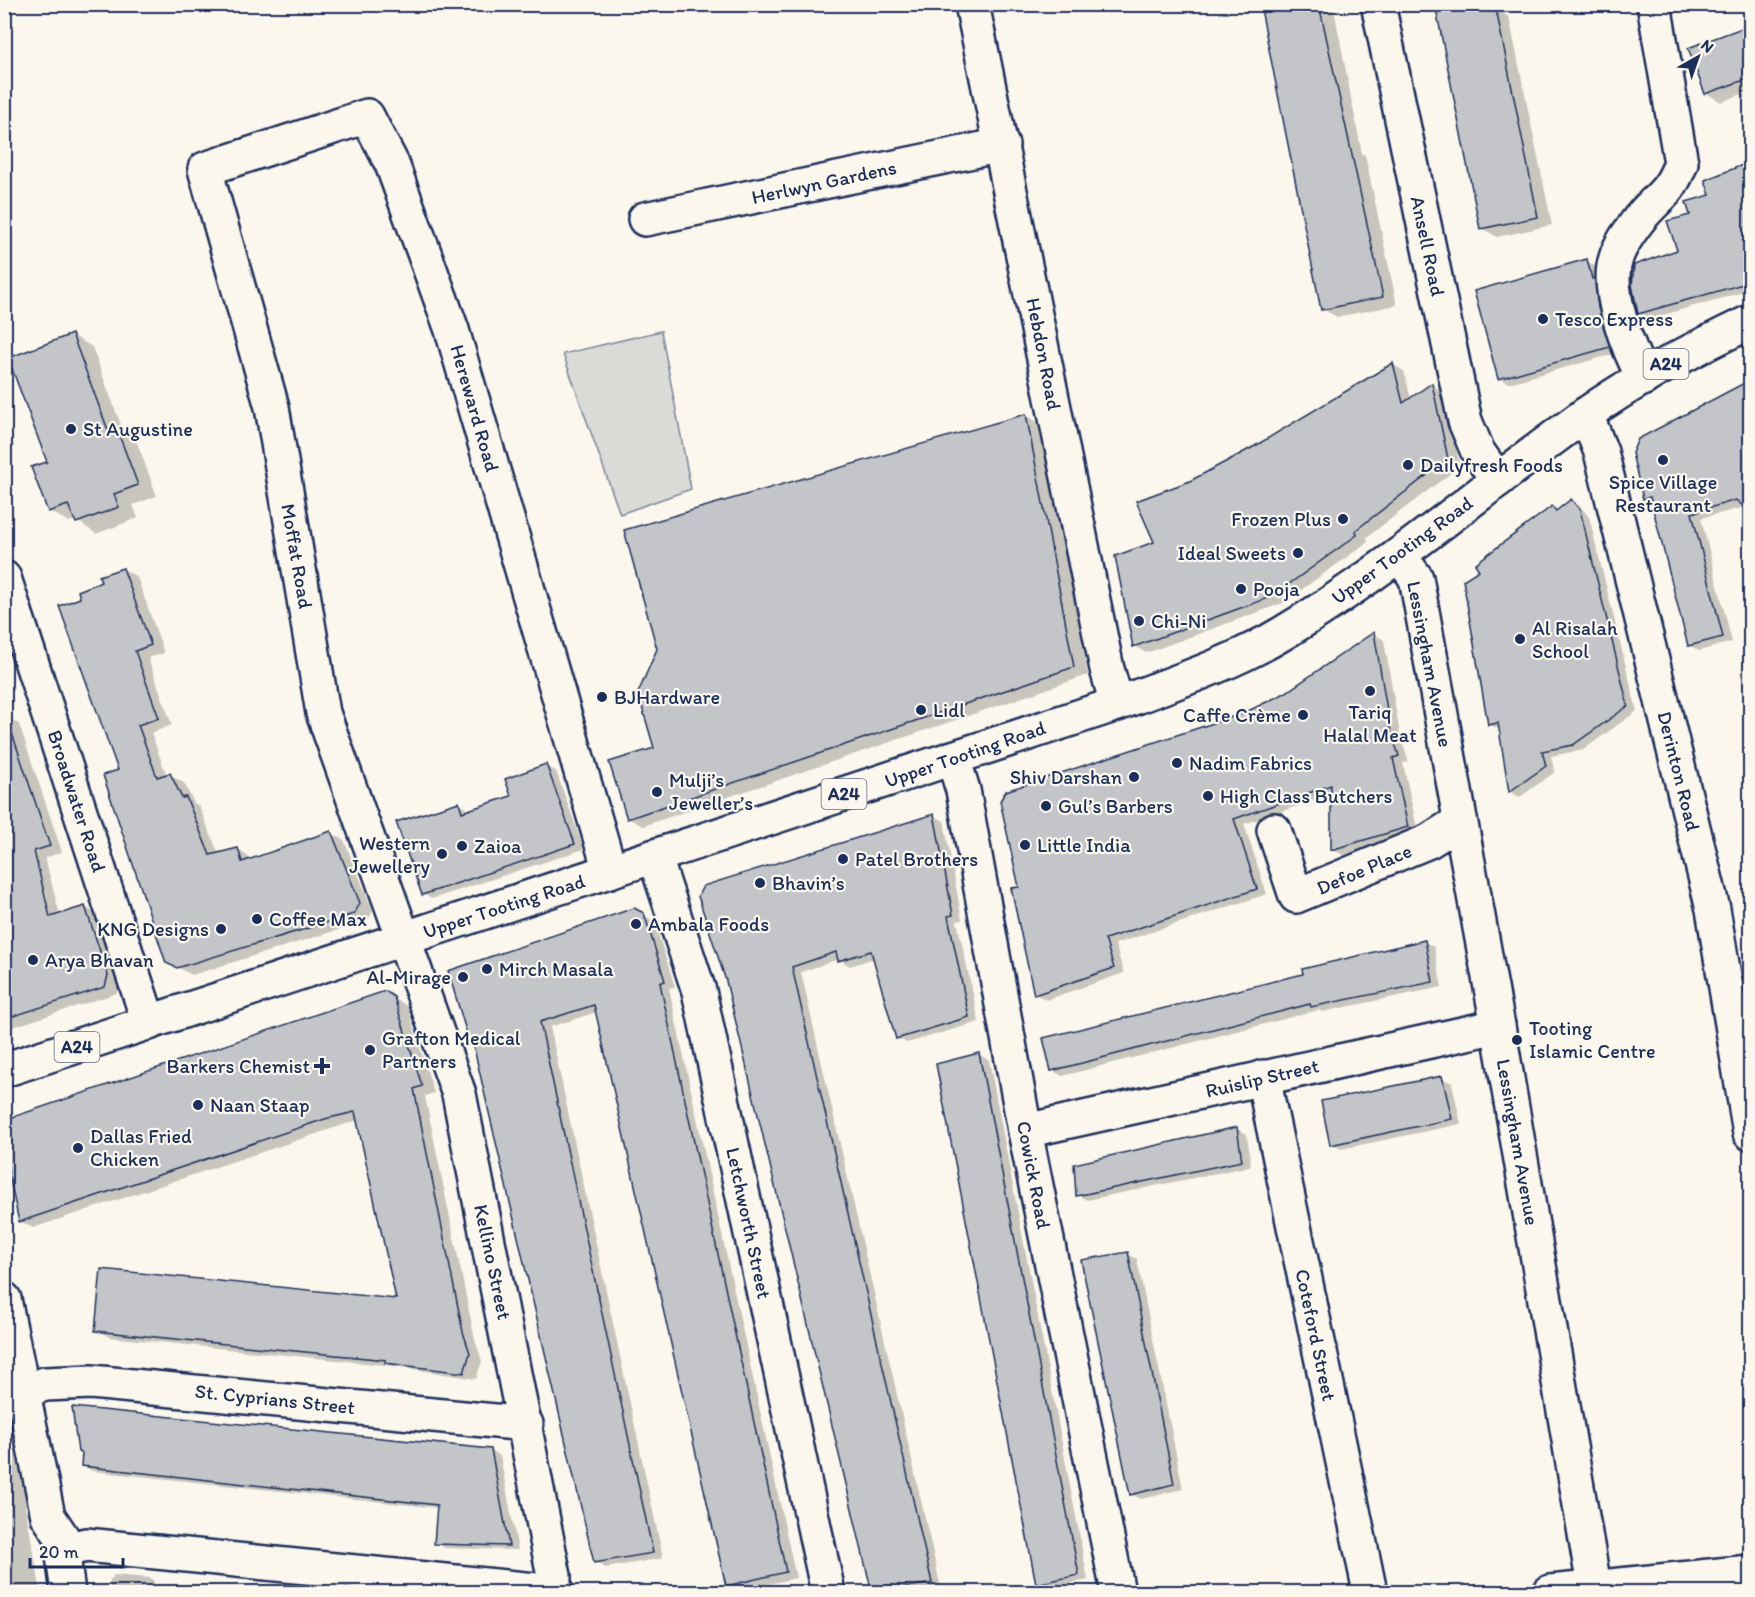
<svg xmlns="http://www.w3.org/2000/svg" width="1755" height="1597" viewBox="0 0 1755 1597" font-family="Itim,sans-serif">
  <rect width="100%" height="100%" fill="#fbf7ec"/>
  <filter id="ink" filterUnits="userSpaceOnUse"><feTurbulence type="fractalNoise" baseFrequency=".0167" numOctaves="2"/><feDisplacementMap in="SourceGraphic" scale="12" xChannelSelector="R" yChannelSelector="G"/><feConvolveMatrix kernelMatrix="1 2 1 2 8 2 1 2 1" color-interpolation-filters="sRGB"/></filter>
  <g filter="url(#ink)">
    <polygon fill="#dadad7" stroke="#7a849a" stroke-width="1.5" points="661,331 691,489 620,514 563,354"/>
    <g fill="#0003">
      <polygon points="1262,4 1333,4 1362,154 1365,155 1397,305 1337,317 1322,309"/>
      <polygon points="1435,4 1489,4 1509,17 1552,225 1497,237 1482,228"/>
      <polygon points="1750,26 1750,91 1721,102 1706,93 1690,49"/>
      <polygon points="1744,165 1750,169 1750,273 1745,274 1750,290 1649,319 1639,313 1679,251 1692,216"/>
      <polygon points="1587,261 1596,267 1618,353 1509,383 1500,378"/>
      <polygon points="72,335 92,347 124,433 136,440 157,496 133,505 138,518 96,534 76,520 69,522 49,511 48,463"/>
      <polygon points="1393,365 1404,371 1411,399 1432,385 1443,392 1460,466 1367,537 1368,542 1283,603 1146,653 1135,646 1156,543 1191,483 1256,447"/>
      <polygon points="1750,382 1750,506 1701,518 1732,642 1699,651 1689,645 1653,503 1644,498 1640,440"/>
      <polygon points="1026,415 1040,424 1088,675 643,826 628,818 656,749"/>
      <polygon points="1572,501 1581,507 1589,517 1637,711 1583,750 1551,756 1555,772 1520,797 1510,792 1500,730 1489,724 1481,570 1552,507 1558,511"/>
      <polygon points="123,569 137,577 164,653 148,658 172,725 151,733 167,776 170,775 184,783 194,803 199,806 219,855 238,849 252,860 330,832 344,840 373,911 367,921 192,975 168,962 119,771 82,599"/>
      <polygon points="1374,634 1384,640 1400,735 1409,762 1403,763 1418,833 1343,855 1332,849 1333,794 1244,824 1267,894 1115,944 1124,973 1046,1000 1036,994 1021,889 1245,714 1286,695"/>
      <polygon points="4,717 19,724 62,852 45,858 60,915 85,907 98,915 120,983 117,993 4,1030"/>
      <polygon points="546,766 556,771 584,849 432,899 423,894 459,804 469,811 513,797"/>
      <polygon points="934,816 944,821 962,920 957,921 979,1022 907,1043 897,1038 875,958 850,966 839,959 801,972 941,1588 917,1592 873,1592 728,981"/>
      <polygon points="634,910 654,921 675,987 669,988 796,1578 737,1591 727,1585 597,1012 550,1027 663,1558 606,1568 595,1562 474,1045 472,1043"/>
      <polygon points="1425,942 1434,947 1442,987 1322,1012 1319,1010 1062,1076 1052,1070 1305,975"/>
      <polygon points="385,993 407,1006 434,1093 425,1096 475,1340 482,1361 476,1379 394,1366 109,1337 97,1330 398,1300 358,1120 33,1228 20,1221"/>
      <polygon points="979,1055 989,1060 1088,1580 1047,1588 1037,1583"/>
      <polygon points="1442,1078 1452,1083 1461,1124 1341,1149 1332,1144"/>
      <polygon points="1237,1129 1247,1134 1251,1166 1087,1200 1078,1195"/>
      <polygon points="1128,1254 1137,1259 1183,1489 1141,1499 1131,1494"/>
      <polygon points="4,1401 14,1407 34,1504 25,1505 41,1592 4,1592"/>
      <polygon points="491,1450 500,1456 518,1550 445,1548 436,1543 438,1508 92,1471 83,1465 83,1454 79,1451"/>
      <polygon points="113,1575 150,1578 154,1581 154,1592 110,1592 110,1579 113,1578"/>
      <polygon points="238,1590 259,1592 237,1592"/>
    </g>
    <g fill="#c3c5c9" stroke="#1b2f5e" stroke-width="1.5">
      <polygon points="1260,4 1319,4 1383,297 1321,310"/>
      <polygon points="1435,4 1495,4 1538,217 1480,229"/>
      <polygon points="1750,25 1750,78 1705,94 1688,48"/>
      <polygon points="1745,164 1750,184 1750,282 1638,314 1632,285 1634,265 1677,250 1667,221 1690,215 1686,202 1710,195 1705,180"/>
      <polygon points="1587,259 1592,279 1595,278 1598,307 1610,347 1498,379 1474,291"/>
      <polygon points="72,334 108,430 116,427 138,485 114,494 119,507 76,523 68,505 48,512 31,467 47,462 8,358"/>
      <polygon points="1393,363 1403,403 1432,383 1448,459 1356,530 1357,535 1271,597 1133,647 1115,556 1154,542 1136,501 1190,481 1255,446"/>
      <polygon points="1750,380 1750,512 1736,500 1692,513 1723,637 1688,646 1650,497 1643,499 1632,453 1638,439"/>
      <polygon points="1026,414 1074,667 627,819 609,762 654,748 638,693 657,649 624,530"/>
      <polygon points="1571,499 1580,510 1628,706 1573,745 1542,751 1546,766 1509,792 1498,723 1488,725 1463,580 1479,570 1475,564 1552,506 1556,511"/>
      <polygon points="123,568 151,645 135,651 159,718 138,725 157,777 170,773 182,798 186,797 210,855 238,848 242,862 331,831 360,903 354,914 177,968 166,963 103,775 118,770 59,606 80,598 78,591 101,582 99,576"/>
      <polygon points="1374,632 1390,728 1399,756 1393,758 1408,827 1331,850 1331,785 1234,819 1257,889 1105,939 1114,968 1034,995 1011,888 1019,887 1000,801 1006,791 1244,713 1285,693"/>
      <polygon points="10,727 50,846 34,851 50,917 85,906 108,975 105,987 4,1019 4,728"/>
      <polygon points="546,764 575,844 422,895 396,822 459,802 462,812 511,796 505,779"/>
      <polygon points="934,814 953,915 948,916 969,1017 896,1039 871,951 838,961 836,952 792,967 932,1583 872,1593 726,981 698,896 703,886"/>
      <polygon points="634,908 644,913 665,981 660,983 786,1572 726,1586 594,1005 540,1022 653,1553 594,1563 473,1044 470,1044 448,971"/>
      <polygon points="1425,940 1433,982 1311,1007 1310,1004 1051,1071 1043,1038 1303,974 1302,969"/>
      <polygon points="385,991 394,997 422,1086 414,1089 463,1332 470,1353 464,1373 385,1363 386,1360 95,1331 101,1269 396,1299 355,1112 325,1119 19,1222 4,1151 4,1120"/>
      <polygon points="979,1053 1079,1575 1036,1584 936,1064"/>
      <polygon points="1442,1076 1452,1119 1330,1145 1321,1101"/>
      <polygon points="1237,1127 1242,1161 1076,1196 1074,1164"/>
      <polygon points="1128,1252 1174,1484 1130,1495 1081,1260"/>
      <polygon points="72,1407 491,1449 509,1546 434,1544 437,1505 81,1466 82,1453 78,1452"/>
    </g>
    <g fill="none" stroke-linecap="round" stroke-linejoin="round">
      <g stroke="#1b2f5e" stroke-width="38">
        <g id="street">
          <polyline points="972,4 1107,669 1117,704"/>
          <polyline points="1378,4 1465,421 1478,452 1498,480"/>
          <polyline points="645,219 1002,145"/>
          <path d="M1644,378C1628,350 1605,289 1616,258C1620,244 1631,230 1640,218C1659,195 1669,195 1681,163L1654,4"/>
          <polyline points="1586,414 1601,452 1713,909 1750,1133"/>
          <polyline points="1399,555 1416,578 1498,1026 1595,1592"/>
          <polyline points="4,578 149,1023"/>
          <polyline points="953,758 963,790 1025,1131 1118,1592"/>
          <polyline points="1274,830 1296,896 1429,841 1459,822"/>
          <polyline points="655,858 699,991 828,1592"/>
          <polyline points="1263,1077 1370,1592"/>
          <polyline points="1025,1131 1498,1026"/>
          <polyline points="4,1299 48,1516 70,1549"/>
          <polyline points="24,1391 45,1384 91,1382 526,1424"/>
          <polyline points="68,1592 63,1556 70,1549 86,1545 556,1592"/>
          <polyline points="554,1592 554,1576 459,1094 323,713 272,407 205,169 367,116 392,164 452,330 610,871"/>
          <polyline points="1550,1592 1750,1572"/>
        </g>
      </g>
      <g stroke="#1b2f5e" stroke-width="38">
        <path id="highway" d="M4,1070L1117,704C1173,683 1232,664 1283,633C1390,569 1484,487 1585,415C1637,378 1693,349 1750,322"/>
      </g>
      <use href="#street" stroke="#fbf7ec" stroke-width="33"/>
      <use href="#highway" stroke="#fbf7ec" stroke-width="33"/>
    </g>
  </g>
  <g fill="#1b2f5e" stroke="#fbf7ec" stroke-width="2">
    <circle cx="1543" cy="319" r="6"/>
    <circle cx="71" cy="429" r="6"/>
    <circle cx="1663" cy="460" r="6"/>
    <circle cx="1408" cy="465" r="6"/>
    <circle cx="1343" cy="519" r="6"/>
    <circle cx="1298" cy="553" r="6"/>
    <circle cx="1241" cy="589" r="6"/>
    <circle cx="1139" cy="621" r="6"/>
    <circle cx="1520" cy="639" r="6"/>
    <circle cx="1370" cy="691" r="6"/>
    <circle cx="602" cy="697" r="6"/>
    <circle cx="921" cy="710" r="6"/>
    <circle cx="1303" cy="715" r="6"/>
    <circle cx="1177" cy="763" r="6"/>
    <circle cx="1134" cy="777" r="6"/>
    <circle cx="657" cy="792" r="6"/>
    <circle cx="1208" cy="796" r="6"/>
    <circle cx="1046" cy="806" r="6"/>
    <circle cx="1025" cy="845" r="6"/>
    <circle cx="462" cy="846" r="6"/>
    <circle cx="442" cy="854" r="6"/>
    <circle cx="843" cy="859" r="6"/>
    <circle cx="760" cy="883" r="6"/>
    <circle cx="257" cy="919" r="6"/>
    <circle cx="636" cy="924" r="6"/>
    <circle cx="221" cy="929" r="6"/>
    <circle cx="33" cy="960" r="6"/>
    <circle cx="487" cy="969" r="6"/>
    <circle cx="463" cy="977" r="6"/>
    <circle cx="1517" cy="1040" r="6"/>
    <circle cx="370" cy="1050" r="6"/>
    <path d="M319 1057h6v6h6v6h-6v6h-6v-6h-6v-6h6z"/>
    <circle cx="198" cy="1105" r="6"/>
    <circle cx="78" cy="1148" r="6"/>
  </g>
  <g text-anchor="middle" dominant-baseline="central" stroke-width="4.5" stroke-linejoin="round" paint-order="stroke">
    <g fill="#fbf7ec" stroke="#5e6b89" stroke-width="1.5">
      <rect x="1643.5" y="349" width="45" height="30" rx="4.5"/>
      <rect x="821.5" y="779" width="45" height="30" rx="4.5"/>
      <rect x="54.5" y="1032" width="45" height="30" rx="4.5"/>
    </g>
    <g font-size="18" font-weight="bold" fill="#1b2f5e">
      <text x="1666" y="364">A24</text>
      <text x="844" y="794">A24</text>
      <text x="77" y="1047">A24</text>
    </g>
    <g font-size="20" fill="#1b2f5e" stroke="#fbf7ec">
      <text transform="translate(824 182) rotate(-12)">Herlwyn Gardens</text>
      <text transform="translate(1428 246) rotate(78)">Ansell Road</text>
      <text transform="translate(1044 354) rotate(79)">Hebdon Road</text>
      <text transform="translate(475 408) rotate(74)">Hereward Road</text>
      <text transform="translate(1402 550) rotate(-36)">Upper Tooting Road</text>
      <text transform="translate(297 556) rotate(80)">Moffat Road</text>
      <text transform="translate(1430 664) rotate(79)">Lessingham Avenue</text>
      <text transform="translate(965 754) rotate(-19)">Upper Tooting Road</text>
      <text transform="translate(1679 771) rotate(76)">Derinton Road</text>
      <text transform="translate(77 801) rotate(72)">Broadwater Road</text>
      <text transform="translate(1364 869) rotate(-23)">Defoe Place</text>
      <text transform="translate(504 906) rotate(-18)">Upper Tooting Road</text>
      <text transform="translate(1262 1078) rotate(-13)">Ruislip Street</text>
      <text transform="translate(1518 1142) rotate(80)">Lessingham Avenue</text>
      <text transform="translate(1034 1175) rotate(79)">Cowick Road</text>
      <text transform="translate(749 1223) rotate(78)">Letchworth Street</text>
      <text transform="translate(493 1262) rotate(78)">Kellino Street</text>
      <text transform="translate(1316 1335) rotate(78)">Coteford Street</text>
      <text transform="translate(275 1399) rotate(6)">St. Cyprians Street</text>
    </g>
    <g font-size="20" fill="#1b2f5e" stroke="#fbf7ec" text-anchor="start">
      <text x="1555" y="319">Tesco Express</text>
      <text x="83" y="429">St Augustine</text>
      <text x="1420" y="465">Dailyfresh Foods</text>
      <text x="1663" y="482" text-anchor="middle">Spice Village<tspan x="1663" dy="23">Restaurant</tspan></text>
      <text x="1331" y="519" text-anchor="end">Frozen Plus</text>
      <text x="1286" y="553" text-anchor="end">Ideal Sweets</text>
      <text x="1253" y="589">Pooja</text>
      <text x="1151" y="621">Chi-Ni</text>
      <text x="1532" y="628">Al Risalah<tspan x="1532" dy="23">School</tspan></text>
      <text x="614" y="697">BJHardware</text>
      <text x="933" y="710">Lidl</text>
      <text x="1370" y="712" text-anchor="middle">Tariq<tspan x="1370" dy="23">Halal Meat</tspan></text>
      <text x="1291" y="715" text-anchor="end">Caffe Crème</text>
      <text x="1189" y="763">Nadim Fabrics</text>
      <text x="1122" y="777" text-anchor="end">Shiv Darshan</text>
      <text x="669" y="780">Mulji’s<tspan x="669" dy="23">Jeweller’s</tspan></text>
      <text x="1220" y="796">High Class Butchers</text>
      <text x="1058" y="806">Gul’s Barbers</text>
      <text x="430" y="843" text-anchor="end">Western<tspan x="430" dy="23">Jewellery</tspan></text>
      <text x="1037" y="845">Little India</text>
      <text x="474" y="846">Zaioa</text>
      <text x="855" y="859">Patel Brothers</text>
      <text x="772" y="883">Bhavin’s</text>
      <text x="269" y="919">Coffee Max</text>
      <text x="648" y="924">Ambala Foods</text>
      <text x="209" y="929" text-anchor="end">KNG Designs</text>
      <text x="45" y="960">Arya Bhavan</text>
      <text x="499" y="969">Mirch Masala</text>
      <text x="451" y="977" text-anchor="end">Al-Mirage</text>
      <text x="1529" y="1028">Tooting<tspan x="1529" dy="23">Islamic Centre</tspan></text>
      <text x="382" y="1038">Grafton Medical<tspan x="382" dy="23">Partners</tspan></text>
      <text x="310" y="1066" text-anchor="end">Barkers Chemist</text>
      <text x="210" y="1105">Naan Staap</text>
      <text x="90" y="1136">Dallas Fried<tspan x="90" dy="23">Chicken</tspan></text>
    </g>
  </g>
  <rect width="1755" height="1597" fill="none" stroke="#fbf7ec" stroke-width="24"/>
  <rect x="12" y="12" width="1731" height="1573" fill="none" stroke="#1b2f5e" stroke-width="2" filter="url(#ink)"/>
  <g transform="translate(1698 57) rotate(40)" stroke="#fbf7ec" stroke-width="4.5" paint-order="stroke">
  <path d="M0-4.5L10 22L0 15L-10 22Z" fill="#1b2f5e"/>
  <text y="-9" font-size="16" font-weight="bold" text-anchor="middle" fill="#1b2f5e">N</text>
  </g>
  <path d="M30 1558v9h93v-9" fill="none" stroke="#1b2f5e" stroke-width="3"/>
  <text x="39" y="1558" font-size="18" fill="#1b2f5e" stroke="#fbf7ec" stroke-width="4.5" paint-order="stroke">20 m</text>
</svg>
